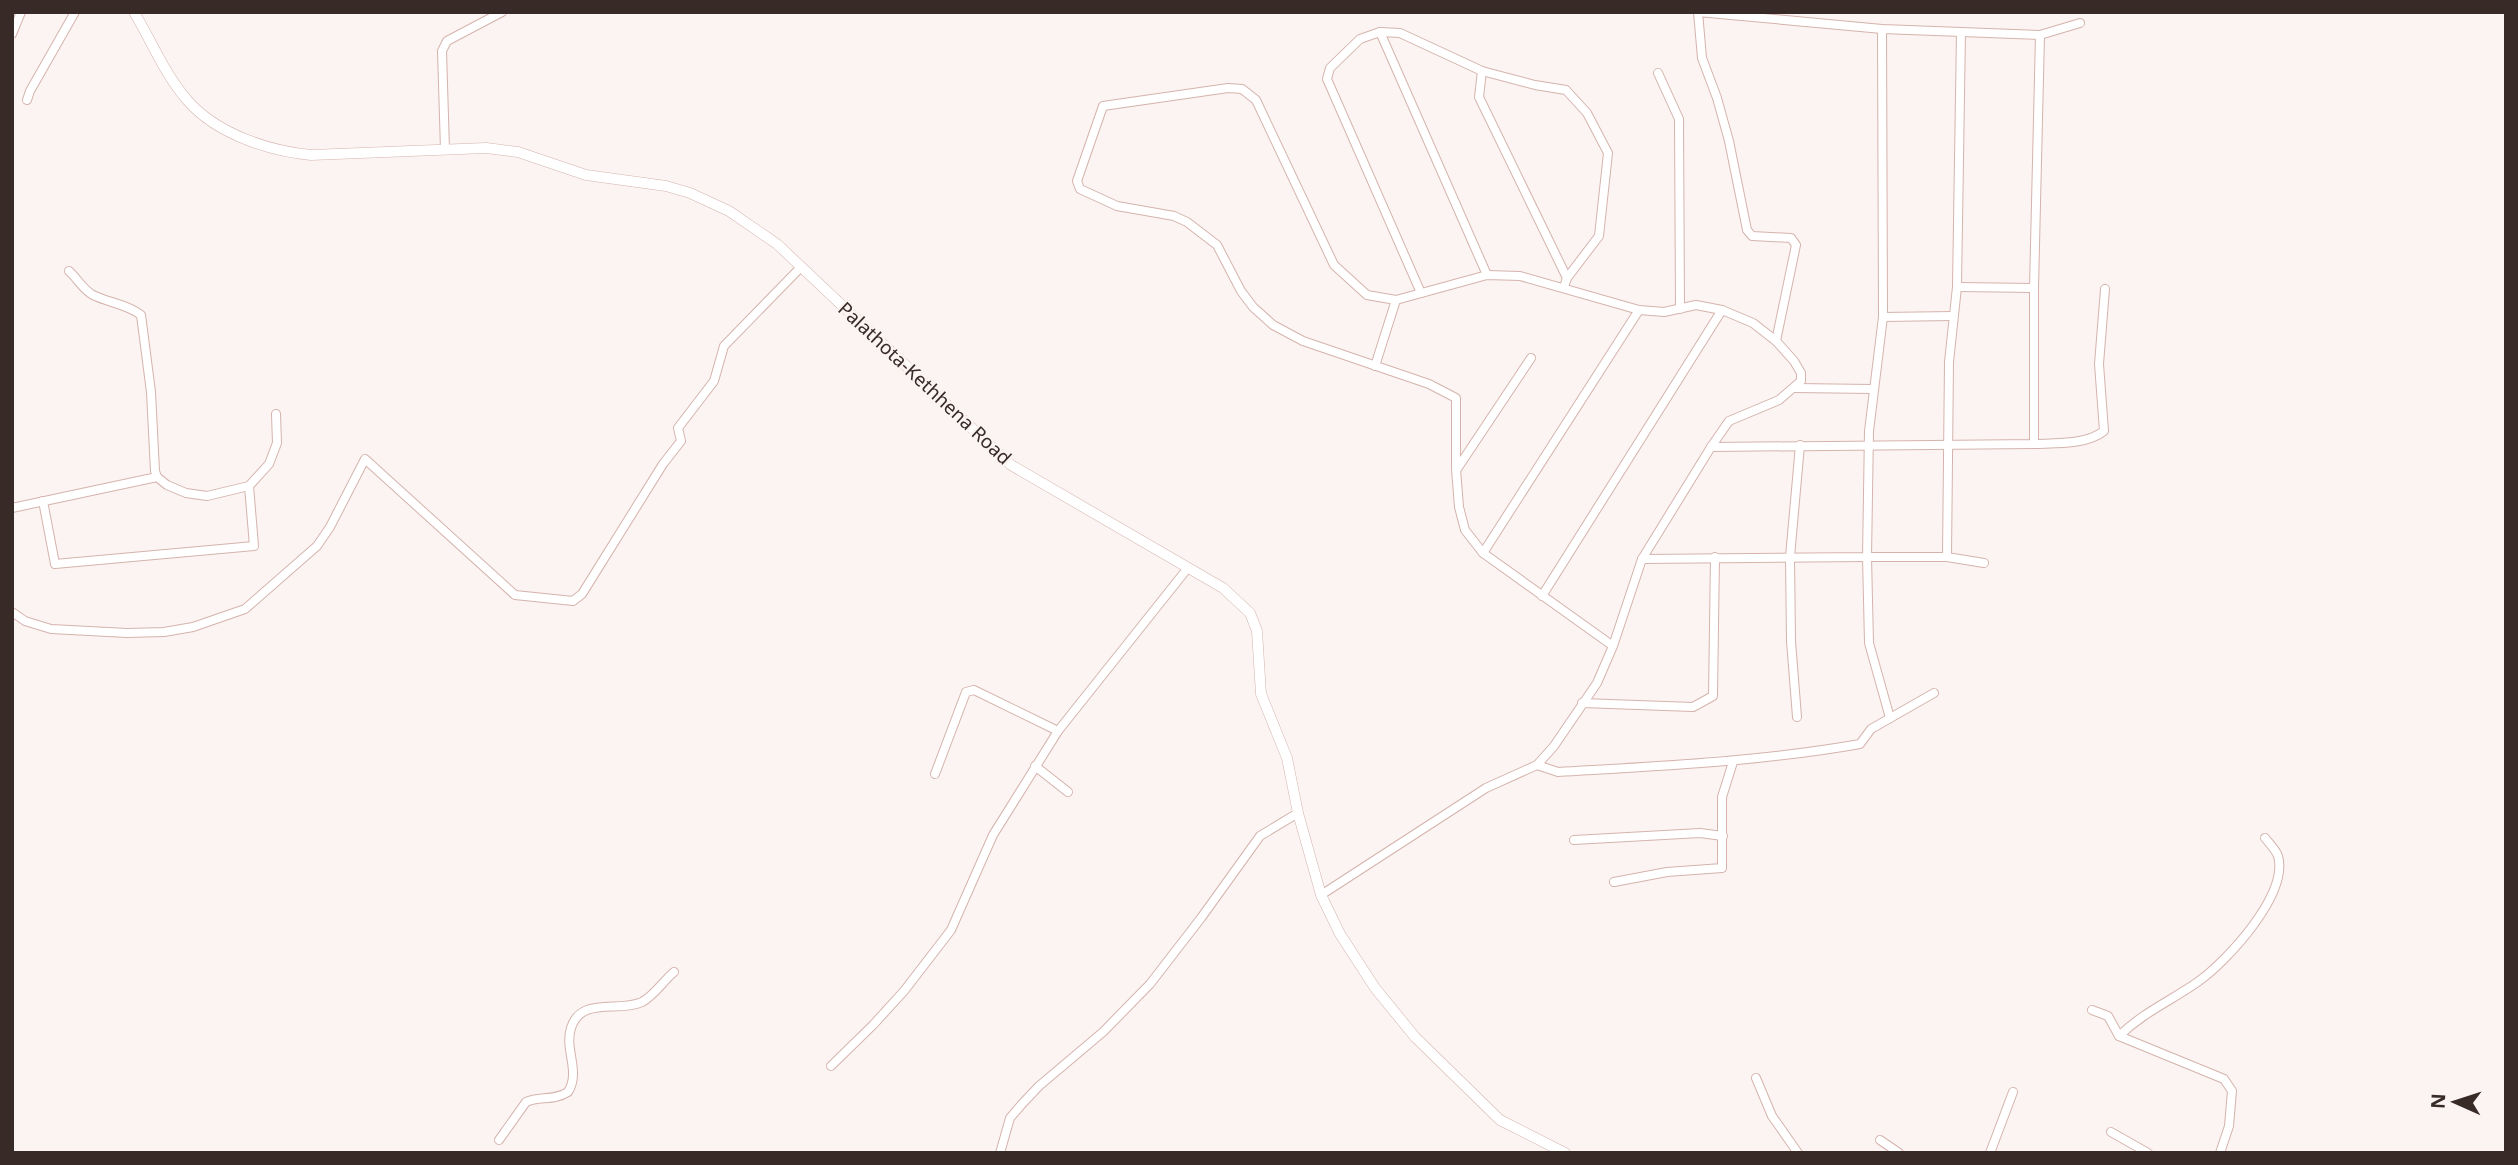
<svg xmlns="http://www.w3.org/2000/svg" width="2518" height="1165" viewBox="0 0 2518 1165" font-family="'Noto Sans',sans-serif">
  <rect width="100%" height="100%" fill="#fbf4f2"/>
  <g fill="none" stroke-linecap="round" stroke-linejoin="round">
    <g stroke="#d5b3ac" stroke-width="10">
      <g id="minor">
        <polyline points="1380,32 1487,275"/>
        <polyline points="12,34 21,12"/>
        <polyline points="1482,71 1479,97 1567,278"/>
        <polyline points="1658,73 1679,119 1680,309"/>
        <polyline points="27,100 30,91 75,12"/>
        <polyline points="445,150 442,51 447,41 502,12"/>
        <path d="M69,271C78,279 83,290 93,295C109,303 127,304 141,315L151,392L155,471L157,477L167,485L186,493L207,496L249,486L269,464L277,443L276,414"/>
        <polyline points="1957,287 2034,288"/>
        <polyline points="1421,293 1327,79 1330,68 1360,39 1380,32 1400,33 1482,71 1535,85 1566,90 1587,113 1608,153 1599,236 1567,278 1564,287"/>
        <polyline points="1883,317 1953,316"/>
        <polyline points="1776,341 1796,245 1791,238 1752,236 1747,230 1729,141 1717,98 1702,58 1698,12 1882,29 2040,35 2080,23"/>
        <polyline points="1375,366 1396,300"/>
        <polyline points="1795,388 1872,389"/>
        <polyline points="2034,444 2034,288 2040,35"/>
        <path d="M1711,447L2034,444C2056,443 2086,445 2104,431L2099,364L2105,289"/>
        <polyline points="1457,469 1531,358"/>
        <polyline points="43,501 55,564 254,546 249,486"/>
        <polyline points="12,508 157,477"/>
        <polyline points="1483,553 1639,310"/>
        <polyline points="1947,557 1949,362 1957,287 1961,32"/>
        <polyline points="1642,559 1867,557 1869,431 1883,317 1882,29"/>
        <polyline points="1542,596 1722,310"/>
        <polyline points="12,612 25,621 51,629 127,633 164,632 193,627 245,609 317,546 330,527 365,459 515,595 573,601 582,594 663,464 681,441 678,428 714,381 724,346 801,267"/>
        <polyline points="1582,703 1693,707 1713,696 1715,557"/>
        <polyline points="1797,717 1791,641 1790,557 1800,445"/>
        <polyline points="1890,718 1869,643 1867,557 1947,557 1984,563"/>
        <path d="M1537,765L1558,772C1660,766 1758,762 1860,744L1871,729L1934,693"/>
        <polyline points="1035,766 1068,792"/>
        <polyline points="935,774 966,692 974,690 1058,731"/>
        <polyline points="1574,840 1700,833 1723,836"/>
        <polyline points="1614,882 1667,872 1722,868 1722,797 1733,762"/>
        <polyline points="1321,895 1486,788 1537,765 1554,746 1597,683 1613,646 1642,559 1711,447 1729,421 1779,400 1801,381 1801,373 1794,361 1776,341 1753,323 1722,310 1696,305 1664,312 1639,310 1520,276 1487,275 1396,300 1367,295 1334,265 1256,100 1242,89 1228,88 1103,106 1077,181 1080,189 1117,206 1174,216 1187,222 1217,245 1241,291 1253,307 1273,325 1303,341 1429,384 1456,398 1456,469 1459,507 1465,530 1483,553 1613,646"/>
        <polyline points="2092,1010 2108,1016 2119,1036 2224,1079 2232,1091 2229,1126 2220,1153"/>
        <path d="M2119,1036C2145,1011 2171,1001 2199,981C2228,960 2289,894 2278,856C2276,850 2269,843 2265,838"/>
        <polyline points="831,1066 873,1025 904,991 951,930 993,835 1058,731 1187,569"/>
        <polyline points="1756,1078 1772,1116 1798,1153"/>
        <polyline points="2111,1132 2148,1153"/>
        <path d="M499,1140L526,1102C539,1096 554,1101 568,1092C581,1071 564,1050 571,1028C581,996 618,1013 642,1002C655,995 663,981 674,972"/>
        <polyline points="1880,1140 1899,1153"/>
        <polyline points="1000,1153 1010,1118 1022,1104 1039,1086 1103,1032 1150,984 1201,918 1260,836 1298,813"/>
        <polyline points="1990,1153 2013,1092"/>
      </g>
    </g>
    <g stroke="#d5b3ac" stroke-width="11">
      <path id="tertiary" d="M134,12C152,42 165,75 188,101C217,134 269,151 311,155L486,148L518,152L586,175L666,186L690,193L729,211L777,244L1011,465L1223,588L1250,613L1257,631L1261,694L1287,758L1298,813L1321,895L1340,934L1375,988L1415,1037L1500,1120L1565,1153"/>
    </g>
    <use href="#minor" stroke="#fff" stroke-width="8"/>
    <use href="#tertiary" stroke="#fff" stroke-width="10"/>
  </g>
  <g text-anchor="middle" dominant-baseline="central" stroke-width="5" stroke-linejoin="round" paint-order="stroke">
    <g font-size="19" fill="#372a27" stroke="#fbf4f2">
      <text transform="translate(925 383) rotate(43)">Palathota-Kethhena Road</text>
    </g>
  </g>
  <rect width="2518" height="1165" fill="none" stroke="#372a27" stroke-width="28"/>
  <g transform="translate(2455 1102) rotate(273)" stroke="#fbf4f2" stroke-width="5" paint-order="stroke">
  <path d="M0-5L12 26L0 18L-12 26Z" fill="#372a27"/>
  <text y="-10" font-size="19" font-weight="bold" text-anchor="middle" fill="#372a27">N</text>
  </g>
</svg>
